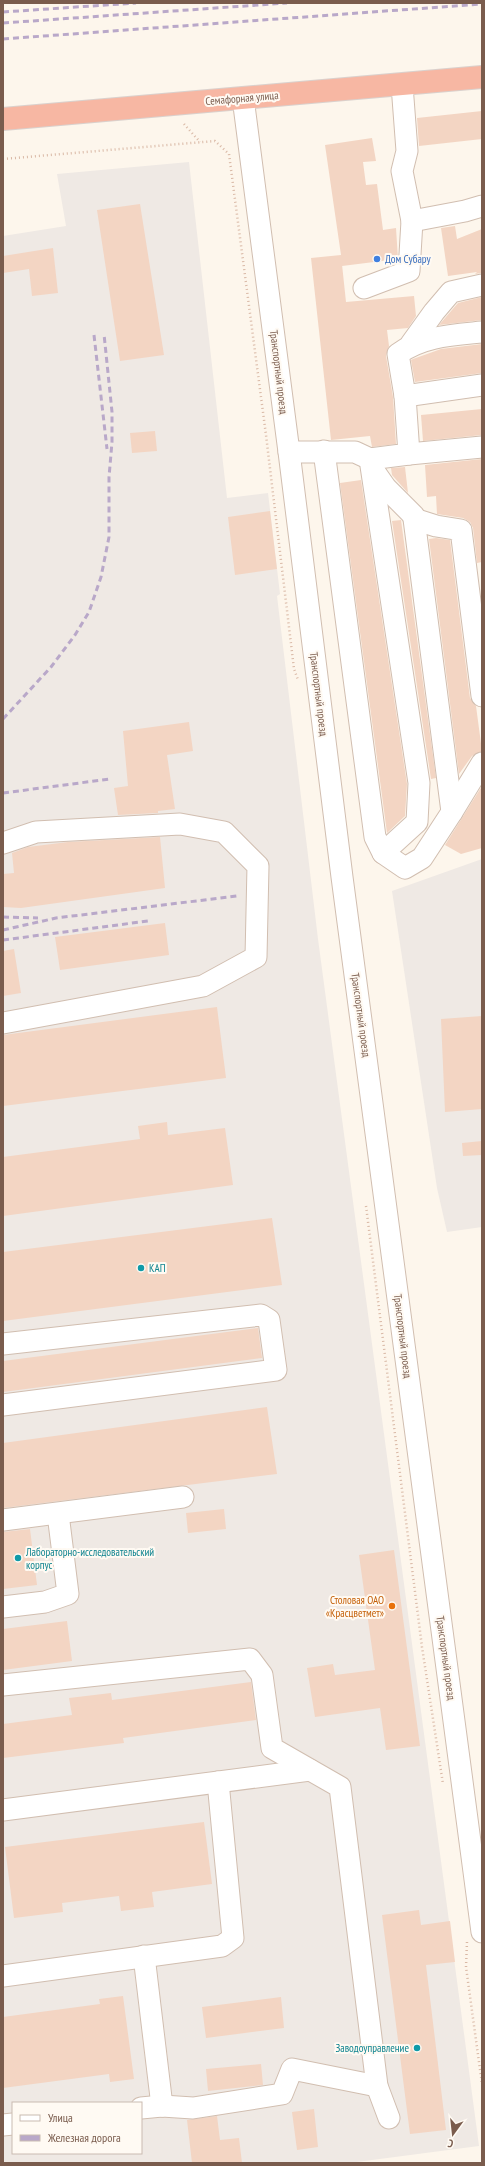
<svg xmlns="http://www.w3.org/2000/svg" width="485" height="2166" viewBox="0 0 485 2166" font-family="'PT Sans Narrow',sans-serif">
  <rect width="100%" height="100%" fill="#fdf6ec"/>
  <g fill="#efe9e4" fill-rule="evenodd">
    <path d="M189,162L227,498L268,493L280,594L277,596L318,939L479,2146L349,2163H3V236L66,226L57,174ZM13,2103H141V2153H13Z"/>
    <polygon points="482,859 482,1227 447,1232 437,1188 392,891"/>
  </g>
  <g fill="#f3d5c3">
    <polygon points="482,111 482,139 419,146 417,118"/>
    <polygon points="372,138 376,161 363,162 366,185 377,184 383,230 396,228 398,259 342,266 341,255 346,302 414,296 416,316 408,328 387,330 389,346 386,356 393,397 396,444 372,447 370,436 331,440 311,258 341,255 325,145"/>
    <polygon points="140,204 164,355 120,361 97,210"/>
    <polygon points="455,226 457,239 482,229 482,273 475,274 477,272 448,276 441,228"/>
    <polygon points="53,248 58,293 32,296 29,269 3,273 3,256"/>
    <polygon points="482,297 482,320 439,325 458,303"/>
    <polygon points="482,344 482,373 415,382 411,360 413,359 441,349"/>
    <polygon points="482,409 482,435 423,441 421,415"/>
    <polygon points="155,431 157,451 132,453 130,433"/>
    <polygon points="482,459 482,562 477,563 473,528 470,522 463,518 437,514 436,496 427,497 425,465"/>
    <polygon points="405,467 408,493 392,475 391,468"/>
    <polygon points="361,480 407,784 405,816 387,833 340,483"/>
    <polygon points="270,511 277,569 235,575 228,517"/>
    <polygon points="401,520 436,778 431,779 392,521"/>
    <polygon points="436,538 450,540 470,698 476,706 482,751 472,756 459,774 429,539"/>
    <polygon points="189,722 193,751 167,755 175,809 158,811 158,813 118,815 114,788 128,786 123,731"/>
    <polygon points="482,786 482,848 461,854 445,845"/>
    <polygon points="160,837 165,888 21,908 3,907 3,874 14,873 12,853 28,847 68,842"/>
    <polygon points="165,923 169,955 60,970 55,937"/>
    <polygon points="14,949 21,993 3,996 3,951"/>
    <polygon points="217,1007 226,1078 3,1106 3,1035"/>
    <polygon points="482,1016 482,1109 445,1112 441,1019"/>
    <polygon points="167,1122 168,1135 225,1128 233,1185 3,1216 3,1157 140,1139 138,1126"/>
    <polygon points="482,1141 482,1155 463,1156 462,1143"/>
    <polygon points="272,1218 282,1285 3,1321 3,1252"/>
    <polygon points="258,1328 262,1358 3,1392 3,1361"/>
    <polygon points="267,1407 277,1474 3,1508 3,1443"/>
    <polygon points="224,1509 226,1529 188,1533 186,1513"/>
    <polygon points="30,1529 37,1585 3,1589 3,1532"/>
    <polygon points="394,1550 420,1746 386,1750 380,1708 315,1717 307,1668 333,1664 335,1675 375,1670 359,1555"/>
    <polygon points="67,1621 72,1661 3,1670 3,1629"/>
    <polygon points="251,1682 256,1720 123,1738 124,1743 3,1758 3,1724 72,1715 69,1698 111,1693 112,1700"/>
    <polygon points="204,1822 212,1884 152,1892 154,1907 121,1911 119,1896 62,1903 63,1912 14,1918 5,1847"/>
    <polygon points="419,1910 421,1925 450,1921 455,1962 426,1965 446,2130 410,2134 382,1915"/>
    <polygon points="123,1996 134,2079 110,2082 109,2074 3,2088 3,2017 100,2004 99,1999"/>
    <polygon points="281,1997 284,2028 206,2038 202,2007"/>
    <polygon points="261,2064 263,2085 208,2091 206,2069"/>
    <polygon points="314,2109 318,2147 297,2150 292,2112"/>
    <polygon points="217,2116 220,2140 239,2138 242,2163 192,2163 187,2120"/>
  </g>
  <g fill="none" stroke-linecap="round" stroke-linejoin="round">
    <g stroke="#d1beb0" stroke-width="23">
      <g id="minor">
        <polyline points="243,98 289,452 342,877 482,1932"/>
        <polyline points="412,221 465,211 482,206"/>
        <polyline points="364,288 409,271 412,221 402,171 407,151 402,85"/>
        <polyline points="411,344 434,312 451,292 482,285"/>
        <path d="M405,396L398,354C423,336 452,335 482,332"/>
        <polyline points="324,451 375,837 383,853 405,868 422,858 452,812 482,763"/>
        <polyline points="289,452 355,452 370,459 409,454 405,396 482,385"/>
        <polyline points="409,454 482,447"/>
        <polyline points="371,466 419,783 417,822 383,853"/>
        <polyline points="372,468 386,488 414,516 414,519"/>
        <polyline points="452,812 414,519 436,526 461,530 482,696"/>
        <polyline points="3,843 36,832 180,824 224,832 258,866 256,957 203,986 3,1023"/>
        <polyline points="3,1344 261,1315 269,1320 276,1370 3,1405"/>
        <polyline points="3,1520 183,1497"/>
        <polyline points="3,1607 45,1602 68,1594 58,1514"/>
        <polyline points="3,1685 250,1659 262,1675 272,1748 340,1787 377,2086 389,2118"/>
        <polyline points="3,1810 310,1770"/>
        <polyline points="144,1956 162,2106"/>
        <polyline points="3,1976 222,1946 233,1938 218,1782"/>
        <polyline points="141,2108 162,2106 193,2108 282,2094 292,2069 377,2086"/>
        <polyline points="3,2125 13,2124"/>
      </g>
    </g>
    <g stroke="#dad1cd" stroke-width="24">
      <polyline id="highway" points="3,119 482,77"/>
    </g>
    <g stroke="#d9b8a5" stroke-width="2.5" stroke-dasharray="1 3" stroke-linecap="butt">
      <polyline points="184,124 200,142"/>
      <polyline points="3,159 215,141 229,154 266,435 294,669 298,680"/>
      <polyline points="366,1206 422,1647 443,1784"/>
      <polyline points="467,1942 466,1967 482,2084"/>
    </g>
    <use href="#minor" stroke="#fff" stroke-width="21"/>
    <use href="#highway" stroke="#f7b7a3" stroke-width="22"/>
    <g stroke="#b9a8c9" stroke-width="3" stroke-dasharray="6 4" stroke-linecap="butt">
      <polyline points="3,12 136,3"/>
      <polyline points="3,23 287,3"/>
      <polyline points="3,39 482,4"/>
      <polyline points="94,335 107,449"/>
      <polyline points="3,719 51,667 75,635 89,612 101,577 109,537 109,477 112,442 112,412 104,334"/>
      <polyline points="3,793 110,779"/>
      <polyline points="3,917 38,918"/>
      <polyline points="3,930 56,918 237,896"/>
      <polyline points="3,940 148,921"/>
    </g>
  </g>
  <circle fill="#3f7fe0" stroke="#fffaf3" stroke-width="1.5" cx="377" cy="259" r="4"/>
  <g fill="#0f9aa8" stroke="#fffaf3" stroke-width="1.5">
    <circle cx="141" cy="1268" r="4"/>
    <circle cx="18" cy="1558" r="4"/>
    <circle cx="417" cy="2048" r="4"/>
  </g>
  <circle fill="#e8710a" stroke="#fffaf3" stroke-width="1.5" cx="392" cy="1606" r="4"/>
  <g text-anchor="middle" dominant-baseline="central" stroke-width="4" stroke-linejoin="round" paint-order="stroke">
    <g font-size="11" fill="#7a5c4d" stroke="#fffaf3">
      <text transform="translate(242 98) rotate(-5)">Семафорная улица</text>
      <text transform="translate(279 372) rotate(83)">Транспортный проезд</text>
      <text transform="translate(319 694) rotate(83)">Транспортный проезд</text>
      <text transform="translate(361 1015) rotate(82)">Транспортный проезд</text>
      <text transform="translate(403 1336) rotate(83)">Транспортный проезд</text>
      <text transform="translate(446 1658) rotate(82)">Транспортный проезд</text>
    </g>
    <g font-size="11" fill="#366cbe" stroke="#fffaf3" text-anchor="start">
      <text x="385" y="259">Дом Субару</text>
    </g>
    <g font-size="11" fill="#0d838f" stroke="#fffaf3" text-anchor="start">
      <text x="149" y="1268">КАП</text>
      <text x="26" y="1552">Лабораторно-исследовательский<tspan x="26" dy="13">корпус</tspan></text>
      <text x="409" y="2048" text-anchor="end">Заводоуправление</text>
    </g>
    <g font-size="11" fill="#c56008" stroke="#fffaf3" text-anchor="end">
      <text x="384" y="1600">Столовая ОАО<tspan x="384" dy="13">«Красцветмет»</tspan></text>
    </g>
  </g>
  <rect width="485" height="2166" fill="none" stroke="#7a5c4d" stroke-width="8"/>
  <rect x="12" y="2102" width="130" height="52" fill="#fffaf3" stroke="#cabbb1"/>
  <rect x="20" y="2115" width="20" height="6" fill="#ffffff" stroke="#cabbb1"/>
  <text x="48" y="2122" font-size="12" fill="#7a5c4d">Улица</text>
  <rect x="20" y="2135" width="20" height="6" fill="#b9a8c9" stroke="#cabbb1"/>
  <text x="48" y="2142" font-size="12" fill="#7a5c4d">Железная дорога</text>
  <g transform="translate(453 2134) rotate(195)" stroke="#fffaf3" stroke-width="3" paint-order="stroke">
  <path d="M0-3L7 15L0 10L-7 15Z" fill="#7a5c4d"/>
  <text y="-6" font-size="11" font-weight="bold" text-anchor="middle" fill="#7a5c4d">С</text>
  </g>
</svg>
